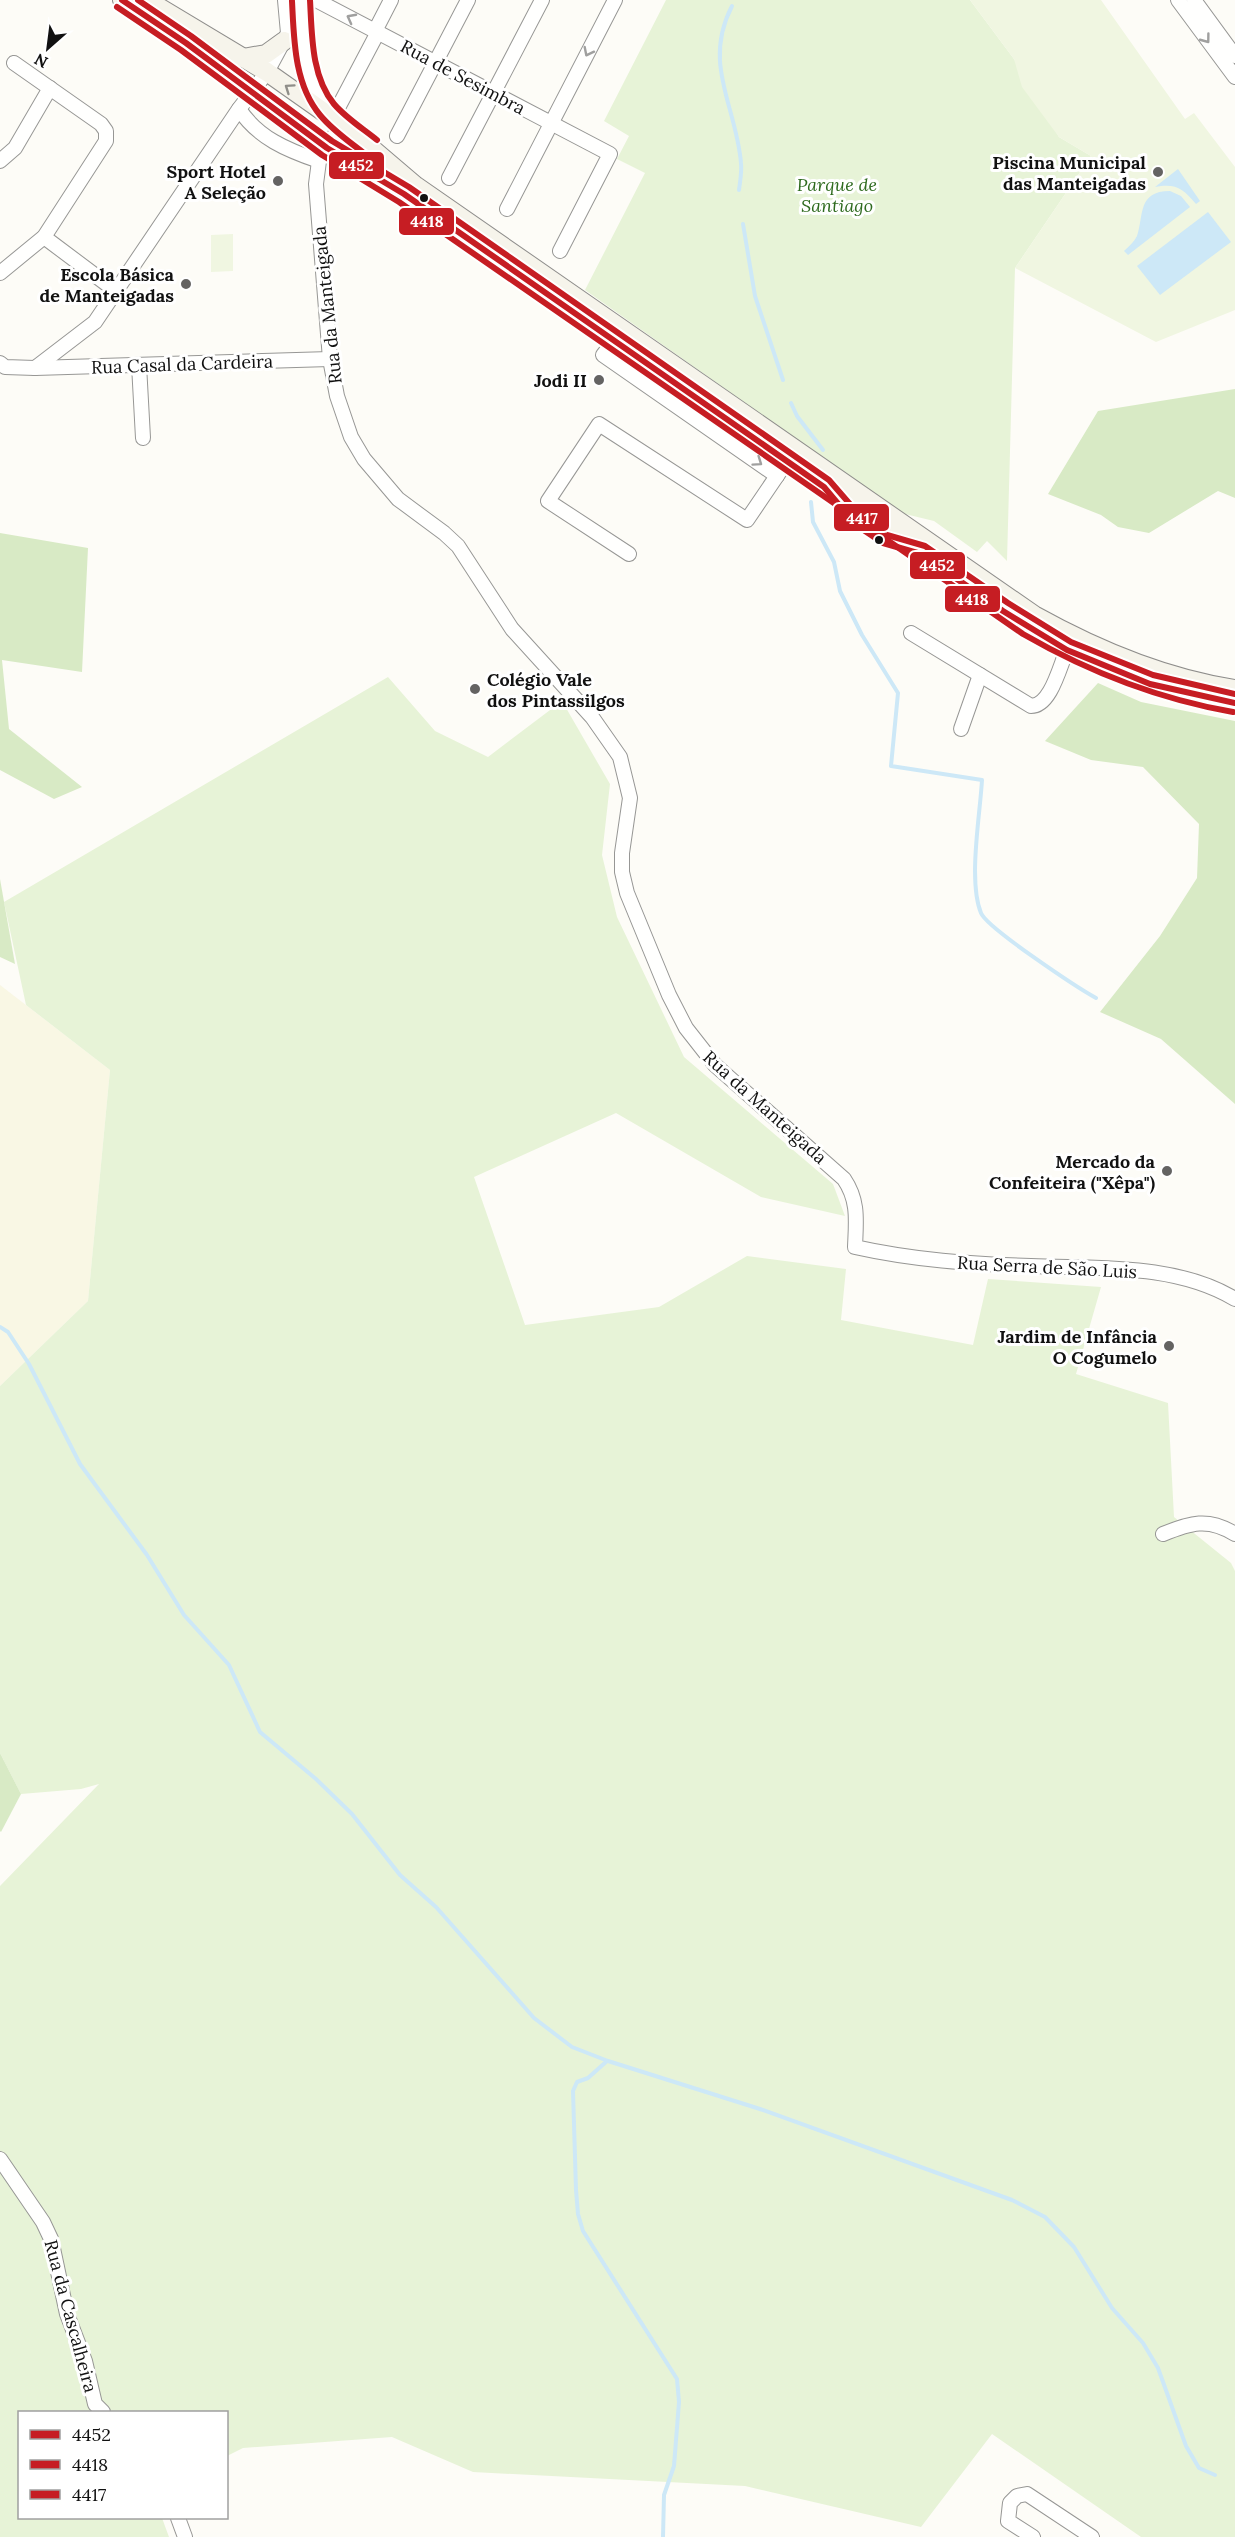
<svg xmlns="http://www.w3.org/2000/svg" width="1235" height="2537" viewBox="0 0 1235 2537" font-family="Lora,serif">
  <rect width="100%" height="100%" fill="#fdfcf7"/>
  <polygon fill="#f9f7e4" points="0,985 110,1070 88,1301 0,1386"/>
  <g fill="#e7f3d7">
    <polygon points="666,0 970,0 1014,59 1059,137 1091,156 1015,268 1007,561 987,541 977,552 934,521 901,513 585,290 645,173 617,159 629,136 604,121"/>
    <polygon points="388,677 435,731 488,757 562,701 610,784 602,855 617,917 684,1057 833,1184 845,1216 761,1197 616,1113 474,1177 525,1325 659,1307 747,1256 846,1269 841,1320 973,1345 988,1279 1101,1287 1076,1374 1168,1403 1174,1517 1231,1563 1235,1571 1235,2537 1141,2537 992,2434 921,2527 745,2486 473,2472 392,2437 243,2448 227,2456 226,2412 20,2412 20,2518 162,2518 169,2537 0,2537 0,1886 99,1784 81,1789 21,1794 0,1753 0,1386 88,1301 110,1070 26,1005 4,902"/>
  </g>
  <g fill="#d8eac5">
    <polygon points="1235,389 1235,498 1218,491 1149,533 1118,527 1101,515 1048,494 1098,411"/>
    <polygon points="0,533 88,548 82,672 2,660 9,729 82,787 54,799 0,770"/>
    <polygon points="1098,683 1141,702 1235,721 1235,1104 1161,1039 1100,1012 1160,936 1197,878 1199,824 1143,767 1091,760 1045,741"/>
    <polygon points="0,879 15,964 0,957"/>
    <polygon points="0,1753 21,1794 1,1832 0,1831"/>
  </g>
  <g fill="#f0f6e1">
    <polygon points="970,0 1101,0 1185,119 1194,113 1235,167 1235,310 1156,342 1015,268 1091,156 1059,137 1022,87 1014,59"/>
    <polygon points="233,234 233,271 211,272 211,235"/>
  </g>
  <g fill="#cde8f7">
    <path d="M1178,169L1200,201L1196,204C1183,188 1175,183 1155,187Z"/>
    <path d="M1170,191L1181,196L1190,207L1128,255L1124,251C1129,246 1134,242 1137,236C1144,216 1137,191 1170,191Z"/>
    <polygon points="1208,212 1231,242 1160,295 1137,266"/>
  </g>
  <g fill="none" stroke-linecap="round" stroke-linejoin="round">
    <g stroke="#cde8f7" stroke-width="4">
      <path d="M732,6C702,64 736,105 741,163C742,172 740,182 739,190"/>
      <polyline points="743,224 755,296 783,380"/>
      <polyline points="791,403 797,416 823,450"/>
      <path d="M811,502L813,522L834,562L840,591L862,635L898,693L891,766L982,780C980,816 968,881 981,913C987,928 1078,988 1096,998"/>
      <polyline points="0,1327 8,1332 29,1364 80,1464 147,1555 184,1615 229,1665 260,1732 316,1779 352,1814 400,1875 436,1907 534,2018 572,2047 608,2061 760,2109 1012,2200 1045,2217 1074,2247 1112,2308 1143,2343 1158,2368 1186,2446 1199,2468 1215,2475"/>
      <polyline points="607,2061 588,2078 577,2082 573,2091 576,2190 578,2214 583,2231 677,2379 679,2402 674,2466 664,2495 663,2537"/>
    </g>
    <g stroke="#979795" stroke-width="16">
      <g id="street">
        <path d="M301,0L307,71L321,100L337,121L338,129L319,161L316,184L330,359L337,396L351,437L364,459L398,499L444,533L458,546L512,629L592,717L620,757L630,798L622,853V872L627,893L669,995L686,1028L715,1065L844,1179C859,1201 856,1221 855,1247C913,1260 971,1264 1031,1266C1098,1269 1175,1263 1235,1299"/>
        <polyline points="316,0 610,154 560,251"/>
        <polyline points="1178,0 1235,77"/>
        <polyline points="1194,0 1235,56"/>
        <polyline points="375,31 391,0"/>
        <polyline points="339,106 378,32"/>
        <path d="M239,109C258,138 287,150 319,161"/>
        <polyline points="397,136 468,0"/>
        <polyline points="0,161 15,148 50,88"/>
        <polyline points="449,178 542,0"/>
        <polyline points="507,209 615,0"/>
        <polyline points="44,237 116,291"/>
        <polyline points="0,273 44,237 106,141 106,131 101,124 14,63"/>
        <polyline points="614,341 603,355 777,476"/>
        <polyline points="0,363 5,367 35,368 95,322 239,109 267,72 288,33 285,0"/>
        <polyline points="139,365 143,438"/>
        <polyline points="35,368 330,359"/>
        <polyline points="629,554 548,501 599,424 747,520 787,461"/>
        <path d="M911,633L1031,706C1051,706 1060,665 1067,650"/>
        <polyline points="961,729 980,675"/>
        <path d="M1163,1534C1190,1523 1208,1517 1235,1534"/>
        <polyline points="0,2159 43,2222 51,2239 67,2314 85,2361 95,2404 103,2412"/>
        <polyline points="178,2518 185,2537"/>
        <polyline points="1033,2537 1008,2521 1010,2503 1017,2496 1027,2494 1092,2537"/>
      </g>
    </g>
    <g stroke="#8e8d8b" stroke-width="20">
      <g id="secondary">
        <path d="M122,0L186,43L327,148L404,194L1028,627C1093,665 1160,692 1235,703"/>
        <path d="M147,0L267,72L355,134L416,186L1034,615C1097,650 1163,678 1235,689"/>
        <polyline points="243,58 266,54 284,41"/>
      </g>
    </g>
    <use href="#street" stroke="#fffffe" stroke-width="14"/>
    <use href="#secondary" stroke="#f6f4eb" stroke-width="18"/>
    <g stroke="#fff" stroke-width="10">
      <polyline id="bus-1" points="122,0 186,43 327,148 404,194 824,487 856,525 883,543 921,554 1003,611 1067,650 1150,684 1235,703"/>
    </g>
    <g stroke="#fff" stroke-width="10">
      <g id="bus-2">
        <path d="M292,1C294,39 294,84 320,115C333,131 350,142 365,154"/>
        <path d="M117,7L181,50L322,155L399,202L1023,634C1089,672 1158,699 1233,712"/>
      </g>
    </g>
    <g stroke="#fff" stroke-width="10">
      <g id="bus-3">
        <polyline points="138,0 191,36 332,141 409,187 829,480 862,518 887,535 925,546 1008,603 1071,642 1153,675 1235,694"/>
        <path d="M310,0C312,34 311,76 334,104C346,118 362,128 377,140"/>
      </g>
    </g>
    <use href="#bus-1" stroke="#c61d23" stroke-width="6"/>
    <use href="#bus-2" stroke="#c61d23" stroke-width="6"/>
    <use href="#bus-3" stroke="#c61d23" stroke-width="6"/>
  </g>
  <defs><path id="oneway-chevron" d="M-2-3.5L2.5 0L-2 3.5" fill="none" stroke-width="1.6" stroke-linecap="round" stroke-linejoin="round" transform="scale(1.5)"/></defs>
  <g stroke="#a0a09f">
    <use href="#oneway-chevron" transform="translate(351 18) rotate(-152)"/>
    <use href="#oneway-chevron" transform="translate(1206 39) rotate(53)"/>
    <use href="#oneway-chevron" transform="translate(588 52) rotate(117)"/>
    <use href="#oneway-chevron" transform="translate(758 462) rotate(35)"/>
  </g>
  <use stroke="#8f8e89" href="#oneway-chevron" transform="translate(289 88) rotate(-145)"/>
  <g fill="#646362" stroke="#fff" stroke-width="2">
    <circle cx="1158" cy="172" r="6"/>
    <circle cx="278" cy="181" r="6"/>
    <circle cx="186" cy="284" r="6"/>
    <circle cx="599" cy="380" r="6"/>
    <circle cx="475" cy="689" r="6"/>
    <circle cx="1167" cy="1171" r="6"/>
    <circle cx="1169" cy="1346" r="6"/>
  </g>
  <g fill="#111" stroke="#fff" stroke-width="2">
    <circle cx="424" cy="198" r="5"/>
    <circle cx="879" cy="540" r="5"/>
  </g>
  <g text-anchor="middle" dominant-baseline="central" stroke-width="6" stroke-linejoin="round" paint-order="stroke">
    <g font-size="18" fill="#111" stroke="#fff">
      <text transform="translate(463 77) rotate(28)">Rua de Sesimbra</text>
      <text transform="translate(327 305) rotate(-96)">Rua da Manteigada</text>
      <text transform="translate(182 364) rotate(-2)">Rua Casal da Cardeira</text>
      <text transform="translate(765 1107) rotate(42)">Rua da Manteigada</text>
      <text transform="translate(1047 1267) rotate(3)">Rua Serra de São Luis</text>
      <text transform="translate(71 2316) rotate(75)">Rua da Cascalheira</text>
    </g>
    <g font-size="18" font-weight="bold" fill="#111" stroke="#fff" text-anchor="end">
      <text x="1146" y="162">Piscina Municipal<tspan x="1146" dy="21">das Manteigadas</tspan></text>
      <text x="266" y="171">Sport Hotel<tspan x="266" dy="21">A Seleção</tspan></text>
      <text x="174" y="274">Escola Básica<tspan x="174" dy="21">de Manteigadas</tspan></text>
      <text x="587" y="380">Jodi II</text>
      <text x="487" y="679" text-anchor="start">Colégio Vale<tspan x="487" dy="21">dos Pintassilgos</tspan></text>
      <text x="1155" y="1161">Mercado da<tspan x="1155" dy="21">Confeiteira ("Xêpa")</tspan></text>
      <text x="1157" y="1336">Jardim de Infância<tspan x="1157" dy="21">O Cogumelo</tspan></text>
    </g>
    <g font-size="18" font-style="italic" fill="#2f6b1f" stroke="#fff">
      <text x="837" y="184">Parque de<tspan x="837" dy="21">Santiago</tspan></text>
    </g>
  </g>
  <g stroke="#fff" stroke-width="2">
    <rect x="328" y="151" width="57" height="29" rx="6" fill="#c61d23"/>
    <rect x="398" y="207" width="57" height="29" rx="6" fill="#c61d23"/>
    <rect x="833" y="503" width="57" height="29" rx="6" fill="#c61d23"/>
    <rect x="909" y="551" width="57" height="29" rx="6" fill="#c61d23"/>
    <rect x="944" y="585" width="57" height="28" rx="6" fill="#c61d23"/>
  </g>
  <g font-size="16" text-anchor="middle" font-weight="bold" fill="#fff">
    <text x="356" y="171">4452</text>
    <text x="427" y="227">4418</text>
    <text x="862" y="524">4417</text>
    <text x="937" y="571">4452</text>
    <text x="972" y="605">4418</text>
  </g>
  <rect x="18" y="2411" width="210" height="108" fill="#ffffff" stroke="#a0a0a0" stroke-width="1.5"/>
  <rect x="30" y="2430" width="30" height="9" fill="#c61d23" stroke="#a0a0a0" stroke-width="1.5"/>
  <text x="72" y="2441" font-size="18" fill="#111111">4452</text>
  <rect x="30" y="2460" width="30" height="9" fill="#c61d23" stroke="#a0a0a0" stroke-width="1.5"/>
  <text x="72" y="2471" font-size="18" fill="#111111">4418</text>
  <rect x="30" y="2490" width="30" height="9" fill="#c61d23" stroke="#a0a0a0" stroke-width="1.5"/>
  <text x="72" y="2501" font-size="18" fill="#111111">4417</text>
  <g transform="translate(48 48) rotate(208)" stroke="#ffffff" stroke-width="4.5" paint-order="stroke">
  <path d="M0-4.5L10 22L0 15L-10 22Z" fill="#111111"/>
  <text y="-9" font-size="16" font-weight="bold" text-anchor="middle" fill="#111111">N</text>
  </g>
</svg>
